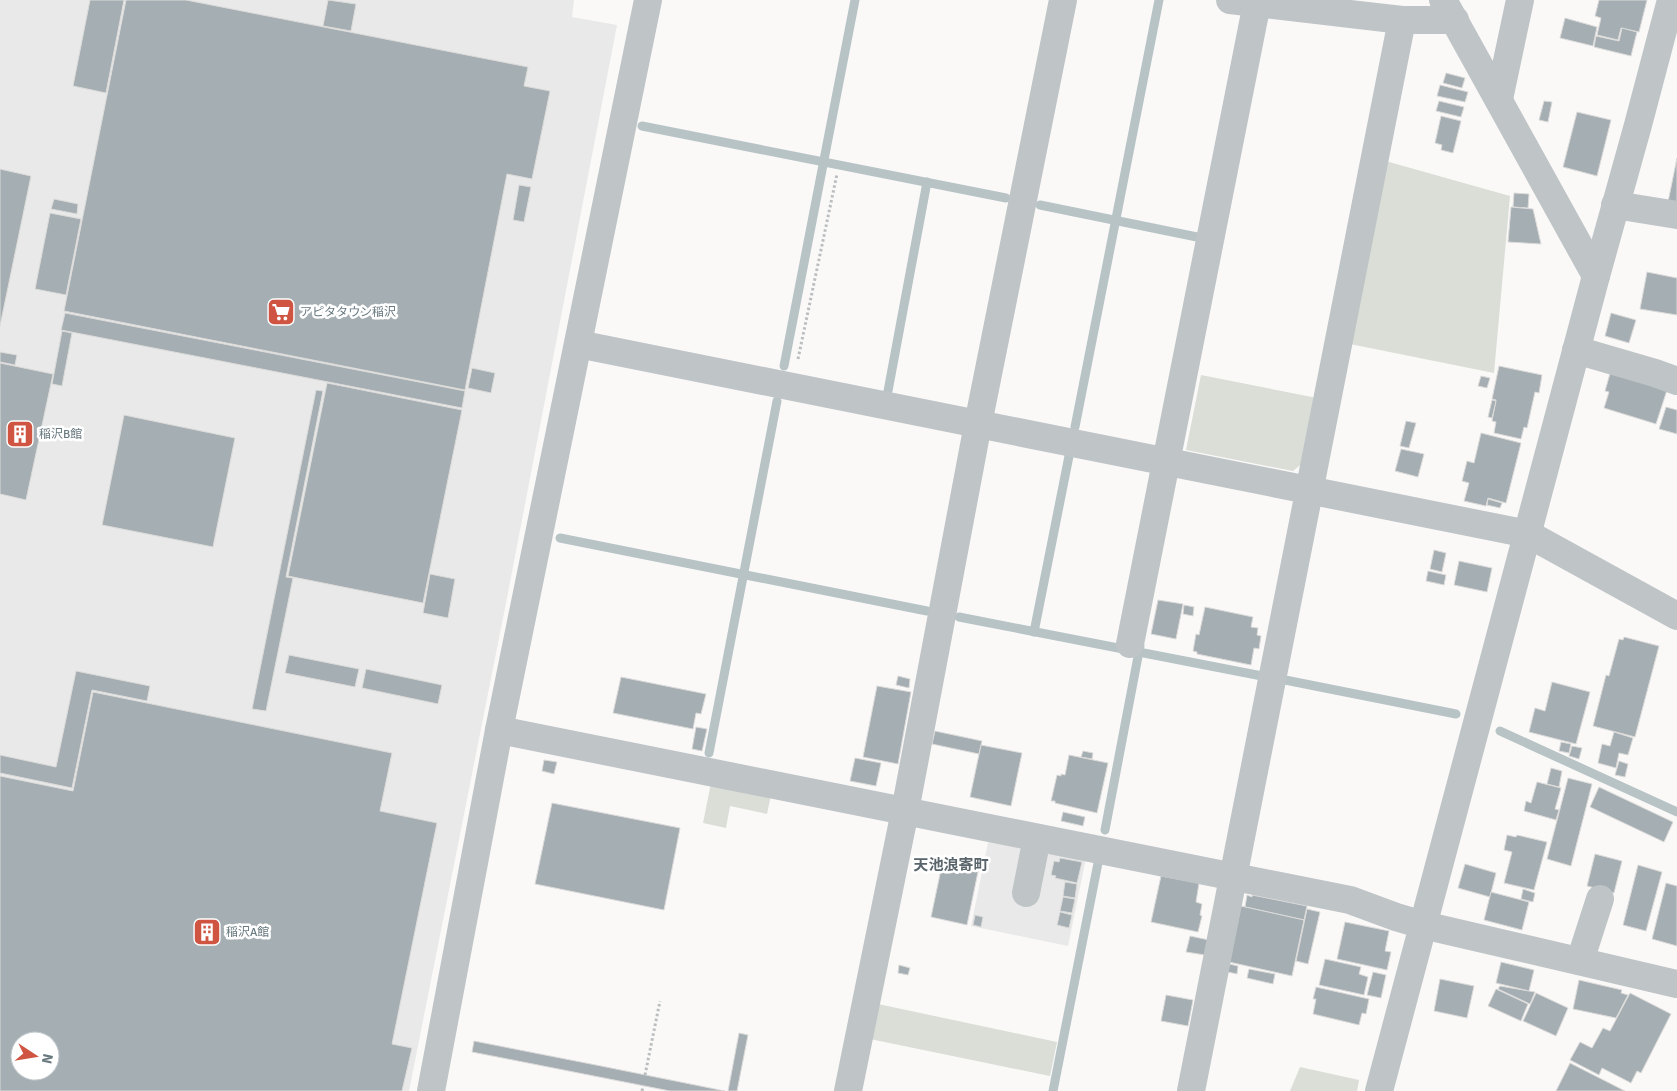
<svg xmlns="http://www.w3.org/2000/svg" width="1677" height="1091" viewBox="0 0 1677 1091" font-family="Signika,'Noto Sans JP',sans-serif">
  <rect width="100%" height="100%" fill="#faf9f8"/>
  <g fill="#e8e9e8" fill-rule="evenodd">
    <path d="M0,0H574L572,17L617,25L507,598L409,1091H0ZM20,1041H50V1071H20Z"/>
    <polygon points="989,838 1086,858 1068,946 971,926"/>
  </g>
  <g fill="#daded7">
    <polygon points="1382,160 1510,196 1494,373 1345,343"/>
    <polygon points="1201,375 1317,398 1304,462 1293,471 1186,450"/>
    <polygon points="711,783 771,795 767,814 730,806 726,828 703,823"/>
    <polygon points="878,1004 1057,1042 1050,1076 870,1039"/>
    <polygon points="1300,1067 1359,1080 1357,1091 1290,1091"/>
  </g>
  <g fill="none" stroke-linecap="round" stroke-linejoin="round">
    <g stroke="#b8c3c6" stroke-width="9">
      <polyline points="642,126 1006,198"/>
      <polyline points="1040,205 1197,237"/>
      <polyline points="784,366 855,0"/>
      <polyline points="888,391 927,182"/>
      <polyline points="1075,427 1159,0"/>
      <polyline points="560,538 927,611"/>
      <polyline points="959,617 1262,676"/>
      <polyline points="1034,632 1069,456"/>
      <polyline points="1280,679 1456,714"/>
      <polyline points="1500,731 1677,812"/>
      <polyline points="709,753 777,401"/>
      <polyline points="1105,830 1140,646"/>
      <polyline points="1053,1091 1098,863"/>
    </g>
  </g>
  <g fill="#a5aeb2" stroke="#dcdbda" fill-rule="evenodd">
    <polygon points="90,0 124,0 106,93 73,86"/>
    <polygon points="126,0 186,0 528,67 524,86 550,91 532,179 507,174 465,390 64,311"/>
    <polygon points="328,0 356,4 351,31 323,26"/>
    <polygon points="1599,0 1647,0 1639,32 1621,28 1618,40 1597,35 1601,18 1595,16"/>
    <polygon points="1565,18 1597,27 1593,46 1560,38"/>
    <polygon points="1622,28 1637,32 1631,56 1594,47 1596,36 1619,41"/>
    <polygon points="1446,73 1465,78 1462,88 1443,83"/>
    <polygon points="1440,85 1468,92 1465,102 1437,96"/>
    <polygon points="1439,101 1464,107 1461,117 1436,111"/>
    <polygon points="1544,101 1552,102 1548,122 1539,120"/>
    <polygon points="1577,112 1611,120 1597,176 1563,167"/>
    <polygon points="1441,116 1461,121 1453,153 1441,150 1442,145 1435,143"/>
    <polygon points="1677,158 1677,204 1668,202"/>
    <polygon points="0,169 31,176 0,326"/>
    <polygon points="519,185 531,187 524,222 513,220"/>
    <polygon points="1514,193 1529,194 1528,208 1513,207"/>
    <polygon points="54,199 78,204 77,214 51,209"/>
    <polygon points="1511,207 1533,209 1541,244 1508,242"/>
    <polygon points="50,213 81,219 66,295 35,289"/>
    <polygon points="1647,272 1677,278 1677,315 1640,309"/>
    <polygon points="65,313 465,391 462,408 61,330"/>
    <polygon points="1611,313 1636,320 1629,343 1605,336"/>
    <polygon points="62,331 72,333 62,386 52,384"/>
    <polygon points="0,352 17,355 15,365 0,362"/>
    <polygon points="0,363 53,374 26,500 0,494"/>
    <polygon points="1499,366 1542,375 1539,393 1535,392 1527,428 1524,427 1521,439 1494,433 1496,422 1492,421 1496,400 1492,399"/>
    <polygon points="472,368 495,373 491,393 468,388"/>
    <polygon points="1611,370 1668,387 1656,424 1604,408 1609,392 1605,391"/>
    <polygon points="1481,376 1490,378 1487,388 1478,386"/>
    <polygon points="327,383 462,410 423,603 288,576"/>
    <polygon points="316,390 323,391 286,577 293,578 266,711 252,709"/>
    <polygon points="1492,400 1496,401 1492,418 1488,417"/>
    <polygon points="1666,407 1677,410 1677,434 1659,429"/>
    <polygon points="124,415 235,438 213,547 102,525"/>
    <polygon points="1406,421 1416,423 1409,448 1400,446"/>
    <polygon points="1481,433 1521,443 1506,503 1488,498 1486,506 1464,501 1469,483 1462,481 1467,461 1474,463"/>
    <polygon points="1401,449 1424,454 1418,477 1395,471"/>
    <polygon points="1488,499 1502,503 1500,508 1487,505"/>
    <polygon points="1434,550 1446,553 1442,572 1430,569"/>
    <polygon points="1459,561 1492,568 1487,592 1454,585"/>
    <polygon points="1428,571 1446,575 1444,585 1426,581"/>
    <polygon points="430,574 455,579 448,618 423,613"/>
    <polygon points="1158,600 1183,604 1176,639 1151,634"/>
    <polygon points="1184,605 1194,607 1193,616 1183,614"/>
    <polygon points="1205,607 1253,617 1251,627 1258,628 1257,635 1261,636 1259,649 1254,648 1251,665 1197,654 1197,652 1193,651 1196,634 1199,635"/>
    <polygon points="1624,637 1659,646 1635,737 1593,726 1606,675 1609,676 1619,639 1623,640"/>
    <polygon points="289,655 359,669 355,687 285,673"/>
    <polygon points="366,669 442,685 438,704 362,688"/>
    <polygon points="76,671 150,686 147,701 92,690 72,788 0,773 0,755 56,767"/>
    <polygon points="898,676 910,679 909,688 896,685"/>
    <polygon points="621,677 706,694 701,714 696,713 693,729 613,713"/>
    <polygon points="1552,682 1590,692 1576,744 1529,732 1535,708 1545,711"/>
    <polygon points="877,686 911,692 898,764 863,757"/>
    <path d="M93,692L392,753L380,811L437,823L392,1044L412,1048L402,1091H0V776L73,791ZM20,1041H50V1071H20Z"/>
    <polygon points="696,727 707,729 702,751 692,749"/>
    <polygon points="935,731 982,741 979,754 932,744"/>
    <polygon points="1614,732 1633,738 1628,755 1619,753 1616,768 1598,763 1602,744 1610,746"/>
    <polygon points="1561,742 1571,744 1569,753 1559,751"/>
    <polygon points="981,745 1022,753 1011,806 970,797"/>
    <polygon points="1572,746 1582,748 1579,759 1569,756"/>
    <polygon points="1083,751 1093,753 1092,759 1081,757"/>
    <polygon points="1069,755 1108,763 1097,813 1055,803 1055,801 1051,801 1057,775 1061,776 1061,774 1065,775"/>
    <polygon points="855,758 881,763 876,786 850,781"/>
    <polygon points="544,760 557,762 554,774 542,771"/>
    <polygon points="1619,761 1628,764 1625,777 1615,775"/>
    <polygon points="1551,768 1562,771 1559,787 1547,784"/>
    <polygon points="1568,778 1592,784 1571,866 1547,859"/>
    <polygon points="1537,782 1561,788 1555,809 1559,810 1556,820 1524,811 1526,801 1531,803"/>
    <polygon points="1599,787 1673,822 1664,842 1590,807"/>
    <polygon points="552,803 680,828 664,910 535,884"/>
    <polygon points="1063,812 1085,817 1083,826 1061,821"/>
    <polygon points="1507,835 1516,837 1517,835 1547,842 1534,890 1504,883 1512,852 1504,850"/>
    <polygon points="1595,854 1622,861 1614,893 1587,886"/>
    <polygon points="1060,858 1082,862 1077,883 1055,878 1056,876 1051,875 1054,861 1059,862"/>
    <polygon points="943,860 979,867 967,925 931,917"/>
    <polygon points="1465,864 1496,873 1490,897 1458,888"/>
    <polygon points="1638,865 1662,872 1646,931 1623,925"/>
    <polygon points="1161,876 1199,883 1196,902 1202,904 1200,915 1202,916 1198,932 1151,922"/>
    <polygon points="1065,882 1077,884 1075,898 1063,896"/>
    <polygon points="1666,883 1677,886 1677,946 1652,939"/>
    <polygon points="1523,889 1535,893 1533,902 1521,899"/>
    <polygon points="1491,892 1529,902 1522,930 1484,920"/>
    <polygon points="1247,895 1252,897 1252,895 1307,906 1304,920 1245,907"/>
    <polygon points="1063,897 1075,899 1072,913 1060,911"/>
    <polygon points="1241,906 1304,920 1292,976 1229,962"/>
    <polygon points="1307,909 1320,912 1308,964 1296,961"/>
    <polygon points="1060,912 1072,915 1069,928 1057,925"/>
    <polygon points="975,915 983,917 981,927 973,925"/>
    <polygon points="1345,922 1389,931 1385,951 1391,952 1387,970 1337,959"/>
    <polygon points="1190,936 1209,940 1205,955 1186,952"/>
    <polygon points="1325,959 1361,967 1359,974 1368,977 1364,995 1319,985"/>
    <polygon points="1501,962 1534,970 1529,991 1496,983"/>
    <polygon points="1229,964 1238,966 1237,974 1228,972"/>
    <polygon points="899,965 910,968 908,975 898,973"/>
    <polygon points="1249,969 1275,974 1273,984 1247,978"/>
    <polygon points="1373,972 1386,975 1381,998 1367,995"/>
    <polygon points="1440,979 1474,986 1467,1018 1434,1011"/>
    <polygon points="1579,980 1622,990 1621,993 1628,995 1616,1018 1573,1009"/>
    <polygon points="1500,986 1535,992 1530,1004 1498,989"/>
    <polygon points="1316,987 1369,999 1366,1014 1362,1013 1359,1025 1313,1014 1316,999 1313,999"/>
    <polygon points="1496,989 1528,1004 1521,1021 1488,1006"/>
    <polygon points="1536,993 1568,1008 1556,1036 1523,1021"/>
    <polygon points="1630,993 1671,1014 1641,1073 1637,1071 1631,1083 1602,1068 1599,1075 1570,1060 1580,1042 1592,1048 1603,1028 1610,1031"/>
    <polygon points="1166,995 1193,1000 1188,1026 1161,1021"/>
    <polygon points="739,1033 748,1035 737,1091 728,1091"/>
    <polygon points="474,1041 601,1066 725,1091 670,1091 472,1052"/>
    <polygon points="1570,1063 1625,1091 1556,1091"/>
  </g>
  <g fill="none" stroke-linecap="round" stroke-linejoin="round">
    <g stroke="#babec0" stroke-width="3" stroke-dasharray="2.5 2.5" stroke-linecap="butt">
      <polyline points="798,359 837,174"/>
      <polyline points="645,1075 660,1001"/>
      <polyline points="642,1091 643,1086"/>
    </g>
    <g stroke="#bfc4c7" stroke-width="28">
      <polyline points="1230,0 1402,20 1455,20"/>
      <polyline points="1443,0 1596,276"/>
      <polyline points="1499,99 1520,0"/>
      <polyline points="1615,205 1677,215"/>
      <polyline points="578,344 1528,534 1677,616"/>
      <polyline points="1576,350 1655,373 1677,381"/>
      <polyline points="1130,644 1257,3"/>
      <polyline points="499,730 1350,900 1396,917 1423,925 1677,984"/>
      <polyline points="1026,893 1037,838"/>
      <polyline points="1580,961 1600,899"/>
      <polyline points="431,1091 499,730 648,0"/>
      <polyline points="848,1091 905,811 978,424 1063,0"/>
      <polyline points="1191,1091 1402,20"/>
      <polyline points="1379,1091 1596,276 1638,125 1671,0"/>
    </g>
  </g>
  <defs>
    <g id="supermarket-square" transform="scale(1.4375)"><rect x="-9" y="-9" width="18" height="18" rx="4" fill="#cf5542" stroke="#fff"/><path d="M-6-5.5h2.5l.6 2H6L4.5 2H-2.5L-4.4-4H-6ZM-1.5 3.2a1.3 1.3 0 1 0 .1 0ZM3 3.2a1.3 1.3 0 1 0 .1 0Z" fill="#fff"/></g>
    <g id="building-square" transform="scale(1.4375)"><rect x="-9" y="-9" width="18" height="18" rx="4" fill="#cf5542" stroke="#fff"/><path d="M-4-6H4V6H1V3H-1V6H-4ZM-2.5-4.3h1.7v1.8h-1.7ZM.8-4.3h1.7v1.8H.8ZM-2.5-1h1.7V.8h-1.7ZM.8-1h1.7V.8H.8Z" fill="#fff"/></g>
  </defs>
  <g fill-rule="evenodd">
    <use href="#supermarket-square" x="281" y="312"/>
    <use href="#building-square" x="20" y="434"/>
    <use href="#building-square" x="207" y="932"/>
  </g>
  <g text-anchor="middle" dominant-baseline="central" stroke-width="5" stroke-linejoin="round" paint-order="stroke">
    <g font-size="12" fill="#67787f" stroke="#fff" text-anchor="start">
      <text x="300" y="312">アピタタウン稲沢</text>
      <text x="39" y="434">稲沢B館</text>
      <text x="226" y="932">稲沢A館</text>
    </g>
    <g font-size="15" font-weight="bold" fill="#59656b" stroke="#fff">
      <text x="951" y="865">天池浪寄町</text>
    </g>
  </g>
  <g transform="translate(35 1056) rotate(102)"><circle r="24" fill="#ffffff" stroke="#c2c9cc"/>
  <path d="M0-4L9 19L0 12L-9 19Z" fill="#cf5542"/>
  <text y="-8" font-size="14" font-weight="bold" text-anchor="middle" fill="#67787f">N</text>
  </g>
</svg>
